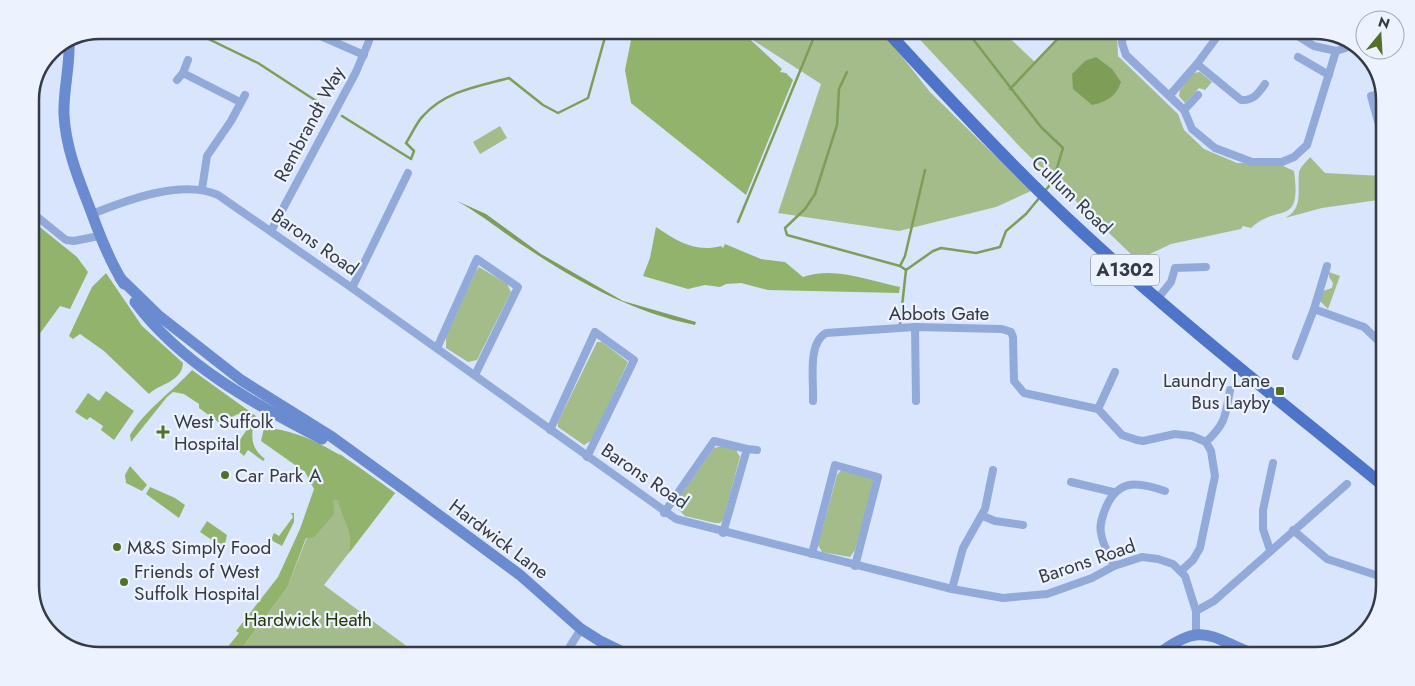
<svg xmlns="http://www.w3.org/2000/svg" width="1415" height="686" viewBox="0 0 1415 686" font-family="Jost,sans-serif">
  <rect width="100%" height="100%" fill="#d9e5fd"/>
  <g fill="#a3bc89">
    <polygon points="737,30 881,30 930,92 1031,191 996,207 899,231 778,213 821,84"/>
    <path d="M911,30H1001L1036,63L1065,30H1110L1117,34L1118,56L1178,114L1184,130L1204,149L1237,163L1279,164L1294,171C1302,229 1278,202 1251,228L1243,226L1241,229L1171,244L1137,260L1021,148Z"/>
    <polygon points="1200,72 1212,82 1205,90 1199,88 1185,103 1179,96 1180,90 1193,73"/>
    <polygon points="500,126 507,138 480,154 473,142"/>
    <path d="M1310,157L1325,173L1382,176L1385,199L1322,208L1285,218C1304,208 1297,191 1299,173C1299,168 1307,161 1310,157Z"/>
    <polygon points="479,267 507,284 511,292 477,360 468,362 446,348 446,337 476,271"/>
    <polygon points="1329,272 1340,276 1328,309 1319,300 1323,291 1332,288 1333,283 1329,277"/>
    <polygon points="597,342 602,342 628,362 592,440 584,445 558,427 558,422"/>
    <polygon points="723,446 736,450 740,457 723,520 720,523 715,523 685,516 677,508 679,498 714,448"/>
    <polygon points="340,454 395,493 324,585 420,656 236,656 287,588"/>
    <polygon points="841,470 873,479 874,483 855,550 850,557 822,552 818,545 837,475"/>
  </g>
  <g fill="#92b36c">
    <polygon points="625,30 656,30 668,36 677,35 687,30 740,30 782,69 780,72 786,73 793,80 746,195 631,103 625,70 632,35"/>
    <polygon points="30,219 77,257 88,272 70,309 60,306 30,347"/>
    <path d="M656,227C677,241 695,253 721,246L723,248L725,244L761,259L785,262L803,277C835,266 868,281 900,287L899,293L768,290L741,283L726,284L720,287L705,285L688,289L643,276L650,258Z"/>
    <path d="M106,273L142,326L183,363C182,382 159,384 149,394L104,351L80,334L73,339L69,336L92,287Z"/>
    <path d="M192,370L256,416C250,434 250,448 265,459L263,461L248,450L244,456L236,449C238,438 249,432 249,421L238,414L230,418L224,414L218,422L199,408V404L184,394L173,392L167,397L131,442L130,435C147,408 172,392 192,370Z"/>
    <polygon points="106,391 134,411 114,440 101,430 103,426 90,417 87,420 75,412 88,393 99,401"/>
    <path d="M264,428C310,429 359,467 395,493L349,553C354,531 343,521 338,500H333L334,514L314,537L306,538L287,588L236,656H215L222,647L226,649L239,633L236,631L278,577L300,529L314,489L305,472L261,441Z"/>
    <polygon points="130,466 147,485 142,491 126,483 125,475"/>
    <polygon points="150,487 175,498 185,505 179,518 146,494"/>
    <polygon points="291,513 294,513 294,522 282,546 271,540 274,533 279,536 293,517"/>
    <polygon points="207,521 227,535 224,549 219,553 215,542 200,532"/>
  </g>
  <g fill="#7e9e58">
    <path d="M1096,57L1112,69L1121,82C1116,97 1106,102 1092,105L1073,89L1072,74L1085,61Z"/>
    <path d="M457,201L486,214L541,254L623,301L696,322L695,325C636,313 583,285 533,252C507,236 484,216 457,201Z"/>
  </g>
  <g fill="none" stroke-linecap="round" stroke-linejoin="round">
    <g stroke="#7e9e58" stroke-width="2.5">
      <polyline points="190,30 258,63 324,106"/>
      <polyline points="966,30 1041,127 1063,148 1053,181 1045,191"/>
      <polyline points="847,72 839,89 837,125 815,194 805,209 785,228 787,235 900,266 906,270 933,251 941,248 976,253 1000,247 1006,231 1026,214 1040,197"/>
      <polyline points="1010,89 1066,30"/>
      <path d="M342,116L411,159L414,151L406,143C412,134 416,123 423,116C445,91 479,86 509,78L543,105L558,113L588,98L607,30"/>
      <polyline points="738,222 814,37 821,30"/>
      <polyline points="900,266 905,256 925,170"/>
      <polyline points="900,325 906,270"/>
    </g>
    <g stroke="#92aad9" stroke-width="8">
      <polyline points="307,30 364,55"/>
      <polyline points="1123,30 1122,43 1126,55 1184,110 1192,129 1215,148 1252,162 1282,162 1294,157 1307,145 1336,51"/>
      <polyline points="1288,30 1314,46 1336,51 1355,45"/>
      <polyline points="1298,57 1329,75"/>
      <path d="M1197,64L1241,100C1253,101 1258,94 1265,84"/>
      <polyline points="183,73 240,102"/>
      <polyline points="177,80 183,73 188,60"/>
      <polyline points="1384,93 1371,96 1385,147"/>
      <polyline points="1170,95 1197,64 1222,30"/>
      <polyline points="1184,110 1198,95"/>
      <polyline points="202,189 207,156 231,121 245,95"/>
      <polyline points="30,211 66,240 74,241 99,236"/>
      <path d="M92,214C127,200 182,179 218,195L352,288L676,519L952,589L1003,598L1047,594L1092,578L1114,566L1142,557L1158,559L1173,564L1185,576L1196,611V634"/>
      <polyline points="271,231 356,72 369,41 370,30"/>
      <polyline points="352,288 408,173"/>
      <polyline points="1158,298 1171,282 1175,268 1206,267"/>
      <polyline points="1314,309 1364,327 1385,347"/>
      <polyline points="915,327 916,401"/>
      <polyline points="437,348 477,259 518,287 475,375"/>
      <polyline points="1296,356 1314,309 1327,266"/>
      <path d="M813,401C814,382 807,343 826,333L915,327L1002,329L1011,332L1013,337L1014,381L1024,393L1098,409L1122,435L1137,440L1143,441L1175,434L1192,436L1206,442"/>
      <polyline points="1098,409 1115,372"/>
      <polyline points="550,430 595,332 634,360 587,457"/>
      <polyline points="747,449 757,450"/>
      <polyline points="1071,482 1113,492"/>
      <polyline points="664,513 714,441 747,449 723,533"/>
      <polyline points="983,516 995,521 1023,525"/>
      <polyline points="1293,530 1327,559 1385,578"/>
      <polyline points="1270,550 1263,529 1263,510 1273,463"/>
      <polyline points="812,554 835,465 878,477 855,566"/>
      <path d="M1114,566C1110,556 1102,544 1101,533C1099,524 1103,515 1106,507C1119,478 1139,482 1165,491"/>
      <path d="M1181,571L1193,560L1200,548L1215,476L1211,451L1206,442C1226,423 1225,417 1230,390"/>
      <polyline points="952,589 963,548 985,509 993,470"/>
      <polyline points="1196,611 1214,601 1347,484"/>
      <polyline points="564,656 581,629"/>
    </g>
    <g stroke="#6a8bd0" stroke-width="11">
      <path d="M69,43C70,67 63,91 64,115C66,151 80,182 92,214C101,239 110,262 124,284"/>
      <polyline points="120,278 158,315 241,380 332,437 405,490 520,575 581,629 600,641 631,656"/>
      <path d="M135,302C181,364 254,404 322,439"/>
      <path d="M1156,656C1204,618 1211,639 1259,656"/>
    </g>
    <path stroke="#4e74c9" stroke-width="12" d="M886,30C949,99 1013,168 1081,231C1178,321 1283,403 1385,487"/>
  </g>
  <g fill="#527127" stroke="#ecf2fe" stroke-width="2">
    <rect x="1275" y="386" width="10" height="10" rx="2.5"/>
    <path d="M160.5 424.5h5v5h5v5h-5v5h-5v-5h-5v-5h5z"/>
    <circle cx="225" cy="475" r="5"/>
    <circle cx="117" cy="547" r="5"/>
    <circle cx="124" cy="582" r="5"/>
  </g>
  <g text-anchor="middle" dominant-baseline="central" stroke-width="4.5" stroke-linejoin="round" paint-order="stroke">
    <rect fill="#ecf2fe" stroke="#6b717d" stroke-width="1" x="1091" y="254.5" width="68" height="31" rx="4"/>
    <g font-size="18" font-weight="bold" fill="#343a46">
      <text x="1125" y="270">A1302</text>
    </g>
    <g font-size="19" fill="#343a46" stroke="#ecf2fe">
      <text transform="translate(309 124) rotate(-62)">Rembrandt Way</text>
      <text transform="translate(1072 195) rotate(44)">Cullum Road</text>
      <text transform="translate(315 242) rotate(35)">Barons Road</text>
      <text x="939" y="313">Abbots Gate</text>
      <text transform="translate(645 476) rotate(34)">Barons Road</text>
      <text transform="translate(499 539) rotate(37)">Hardwick Lane</text>
      <text transform="translate(1087 561) rotate(-19)">Barons Road</text>
    </g>
    <g font-size="19" fill="#343a46" stroke="#ecf2fe" text-anchor="start">
      <text x="1270" y="380" text-anchor="end">Laundry Lane<tspan x="1270" dy="22">Bus Layby</tspan></text>
      <text x="174" y="421">West Suffolk<tspan x="174" dy="22">Hospital</tspan></text>
      <text x="235" y="475">Car Park A</text>
      <text x="127" y="547">M&amp;S Simply Food</text>
      <text x="134" y="571">Friends of West<tspan x="134" dy="22">Suffolk Hospital</tspan></text>
    </g>
    <g font-size="19" fill="#263a05" stroke="#ecf2fe">
      <text x="308" y="619">Hardwick Heath</text>
    </g>
  </g>
  <path d="M0 0H1415V686H0ZM100 39H1315A61 61 0 0 1 1376 100V586A61 61 0 0 1 1315 647H100A61 61 0 0 1 39 586V100A61 61 0 0 1 100 39Z" fill="#ecf2fe" fill-rule="evenodd"/>
  <path fill="none" stroke="#343a46" stroke-width="2.5" d="M100 39H1315A61 61 0 0 1 1376 100V586A61 61 0 0 1 1315 647H100A61 61 0 0 1 39 586V100A61 61 0 0 1 100 39Z"/>
  <g transform="translate(1380 35) rotate(18)"><circle r="24" fill="#ecf2fe" stroke="#a2a8b4"/>
  <path d="M0-4L9 19L0 12L-9 19Z" fill="#527127"/>
  <text y="-8" font-size="14" font-weight="bold" text-anchor="middle" fill="#343a46">N</text>
  </g>
</svg>
